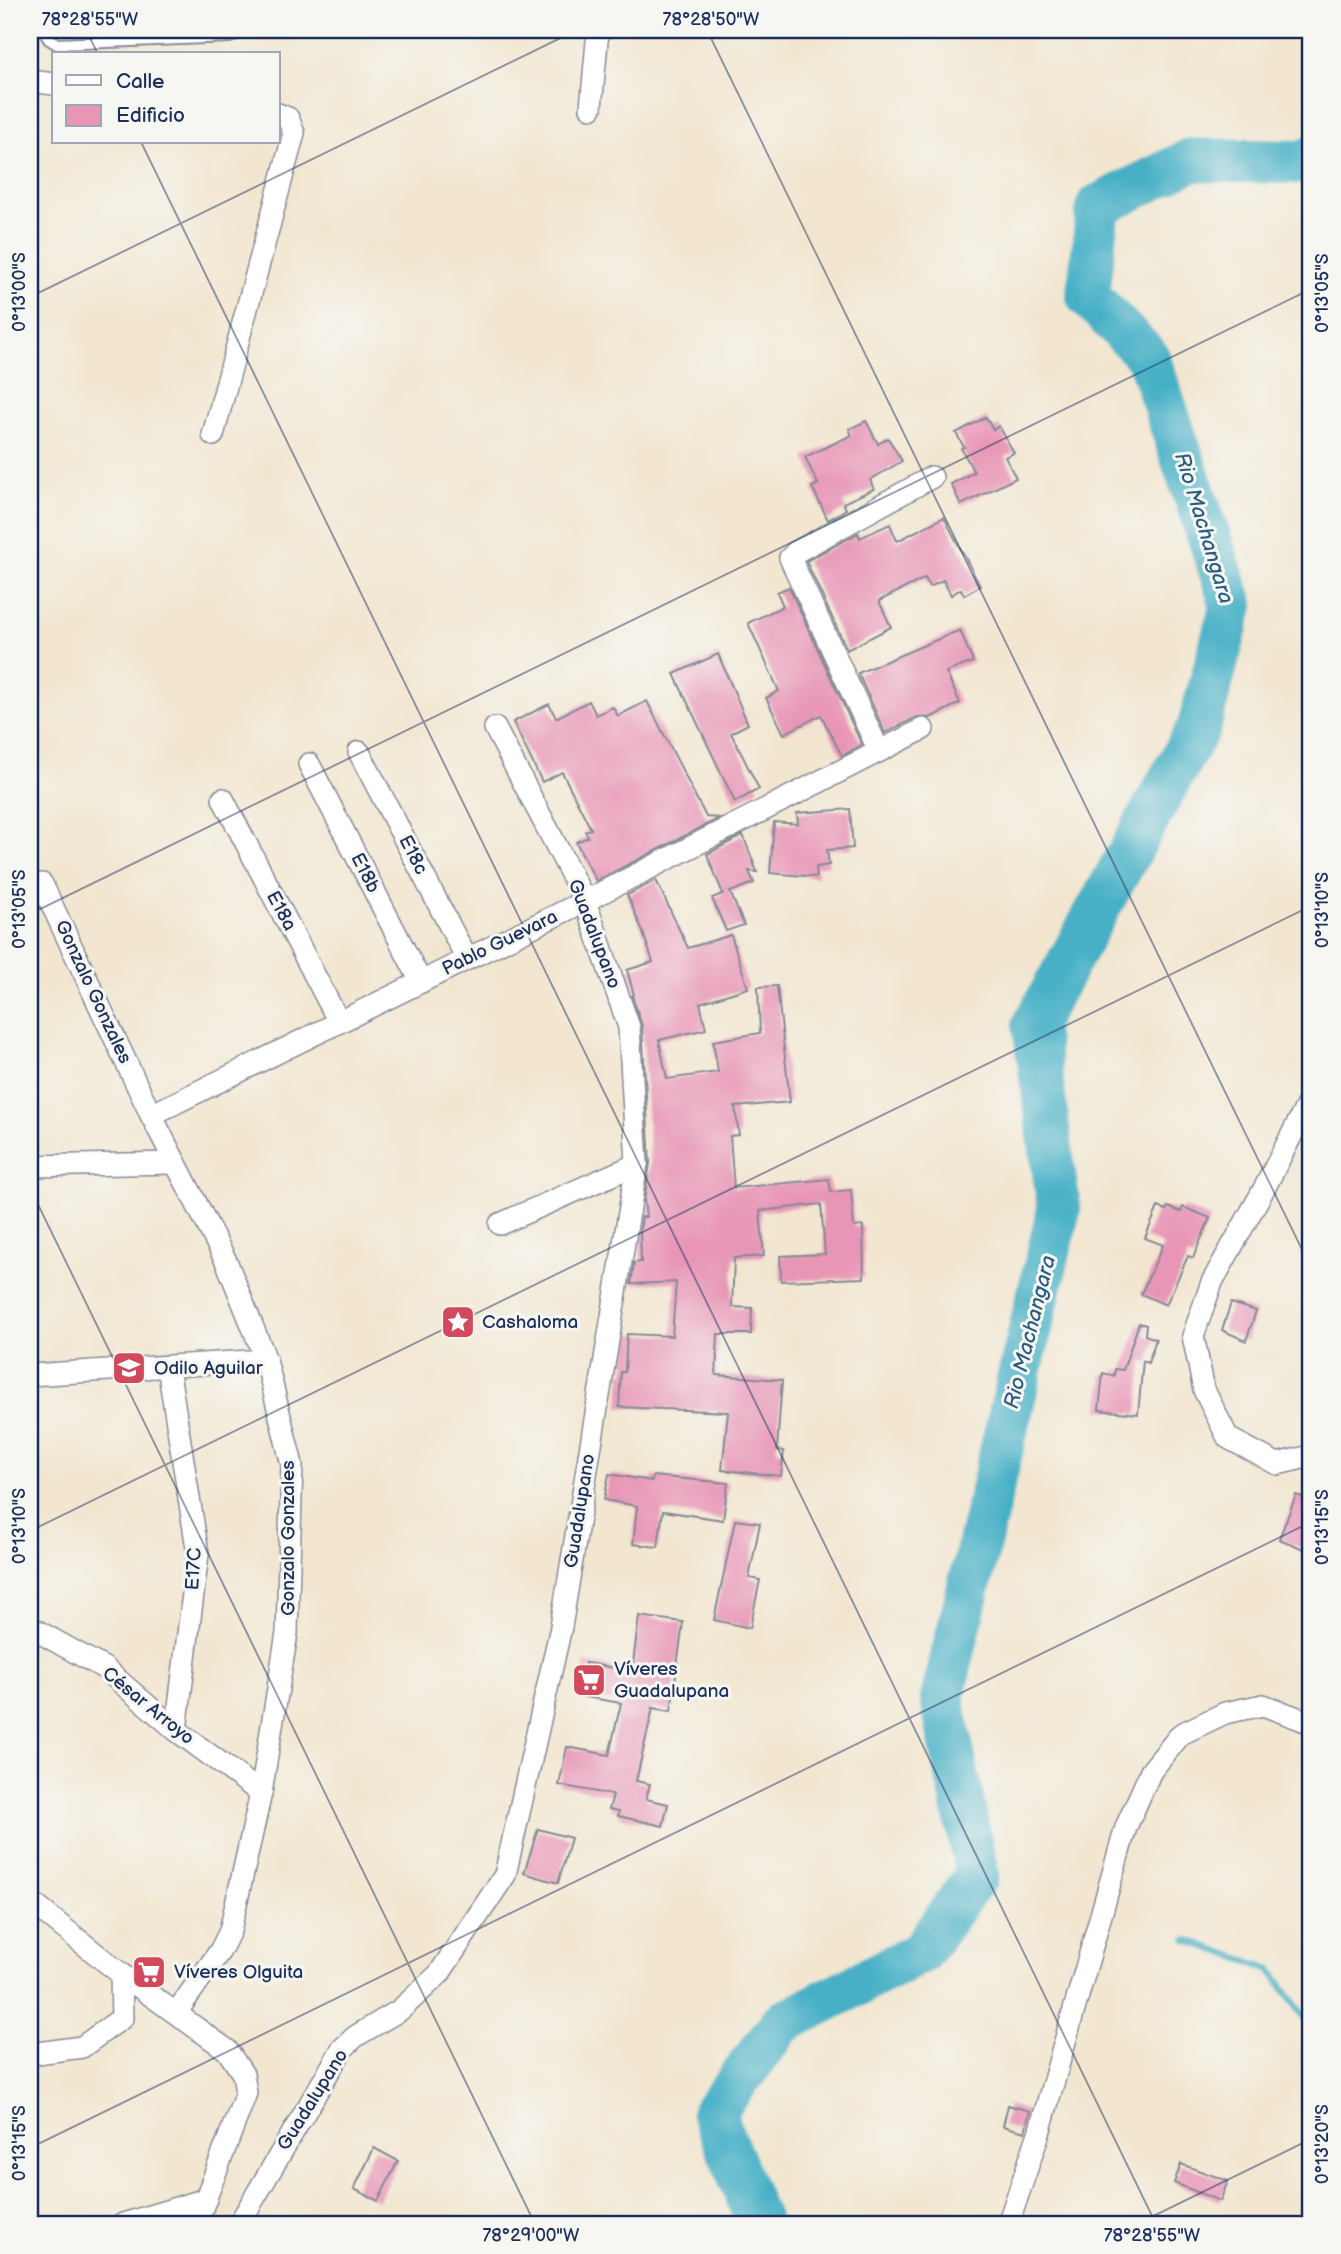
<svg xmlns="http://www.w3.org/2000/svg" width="1341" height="2254" viewBox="0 0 1341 2254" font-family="'Balsamiq Sans',sans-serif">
  <rect width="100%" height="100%" fill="#f6f6f2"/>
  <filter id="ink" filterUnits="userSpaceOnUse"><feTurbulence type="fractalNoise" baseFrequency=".0143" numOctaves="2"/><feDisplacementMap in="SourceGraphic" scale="14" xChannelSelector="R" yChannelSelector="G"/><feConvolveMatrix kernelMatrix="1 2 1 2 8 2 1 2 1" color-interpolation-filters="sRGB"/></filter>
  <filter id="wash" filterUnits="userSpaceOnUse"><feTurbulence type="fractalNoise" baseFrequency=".00686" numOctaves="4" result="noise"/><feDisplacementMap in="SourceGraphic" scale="28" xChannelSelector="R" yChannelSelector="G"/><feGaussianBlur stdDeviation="1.57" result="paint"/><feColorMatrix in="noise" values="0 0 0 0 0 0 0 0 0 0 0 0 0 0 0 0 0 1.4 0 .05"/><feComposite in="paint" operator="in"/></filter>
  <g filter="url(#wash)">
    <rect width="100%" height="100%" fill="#f2e6d0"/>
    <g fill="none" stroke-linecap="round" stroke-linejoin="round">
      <polyline stroke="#47b0c6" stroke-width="7" points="1187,1940 1270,1969 1311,2027"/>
      <polyline stroke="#47b0c6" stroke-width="44" points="759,2224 713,2113 782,2023 921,1952 977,1875 942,1699 1059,1209 1034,1024 1199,727 1232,605 1148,357 1088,296 1098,206 1191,160 1303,162 1311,158"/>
    </g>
    <g id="blocks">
      <g fill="#e895b6">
        <polygon points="986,417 993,430 999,426 1014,453 1005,457 1016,478 961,505 951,484 974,472 961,448 964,447 956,433"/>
        <polygon points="866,421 878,444 888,438 902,461 870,480 874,489 843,503 846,509 828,520 812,487 818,484 805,457 852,435 849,429"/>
        <polygon points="944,517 980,586 964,595 961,589 951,595 943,580 930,587 925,578 879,601 891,627 847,650 806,561 858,533 860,538 890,524 897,541"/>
        <polygon points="789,587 862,745 842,756 821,715 784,734 766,698 779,691 748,623 783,606 777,592"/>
        <polygon points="960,630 973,662 946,672 960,703 930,718 917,717 885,733 858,673"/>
        <polygon points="718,654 748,724 731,733 759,789 735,802 674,674"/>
        <polygon points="589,701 596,715 613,707 618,716 647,701 706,817 720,818 596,881 576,842 588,837 585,831 591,829 562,772 542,782 513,722 549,704 556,718"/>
        <polygon points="850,809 853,848 827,850 829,865 816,867 817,877 770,873 774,822 798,824 797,813"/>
        <polygon points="743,835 757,872 749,871 754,883 730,892 744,925 726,931 712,898 723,894 707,854"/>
        <polygon points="656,880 688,948 731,935 748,988 700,1003 706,1029 659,1040 667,1079 718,1072 713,1041 760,1033 758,987 777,986 790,1102 735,1107 739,1135 730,1136 734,1188 829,1179 831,1192 851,1190 854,1227 863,1226 864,1278 781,1281 780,1256 825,1254 821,1204 760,1211 764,1256 734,1258 732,1307 752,1308 751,1334 718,1334 716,1375 782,1380 777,1450 784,1451 781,1476 722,1470 728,1412 619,1407 621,1372 625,1372 627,1334 672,1336 676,1282 631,1284 634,1263 641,1262 640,1230 642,1217 646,1217 644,1200 650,1163 642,1026 632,996 634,995 627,970 653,962 641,927 627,895"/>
        <polygon points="1158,1207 1166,1210 1168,1207 1181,1212 1183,1207 1210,1218 1193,1258 1188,1256 1166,1305 1141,1294 1163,1245 1145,1238"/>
        <polygon points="1231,1303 1256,1311 1246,1341 1222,1330"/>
        <polygon points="1139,1323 1146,1325 1145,1335 1156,1339 1148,1363 1143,1361 1138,1414 1099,1410 1103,1373 1114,1376 1115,1369 1123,1370"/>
        <polygon points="609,1474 652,1481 653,1476 728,1483 723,1520 663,1511 658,1547 633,1544 637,1506 604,1500"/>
        <polygon points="1296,1495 1311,1500 1311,1552 1279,1539"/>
        <polygon points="735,1520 760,1523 749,1578 760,1580 750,1628 714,1620"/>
        <polygon points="639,1616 683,1622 671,1711 653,1708 636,1781 650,1784 646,1799 668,1804 663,1826 618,1816 619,1811 609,1809 613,1795 559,1785 567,1747 609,1755 621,1703 579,1696 585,1663 632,1671"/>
        <polygon points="538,1829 571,1838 558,1883 524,1873"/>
        <polygon points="1008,2105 1030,2111 1025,2132 1003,2126"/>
        <polygon points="374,2148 398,2161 378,2201 354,2189"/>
        <polygon points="1181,2164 1228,2181 1220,2201 1174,2183"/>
      </g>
    </g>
  </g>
  <g filter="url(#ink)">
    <use href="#blocks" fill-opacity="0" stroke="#868a97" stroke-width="2"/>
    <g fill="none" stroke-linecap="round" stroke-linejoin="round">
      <g stroke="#868a97" stroke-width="14">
        <polyline id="lane" points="43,30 49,39 57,44 230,37 244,30"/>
      </g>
      <g stroke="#868a97" stroke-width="24">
        <g id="street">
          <polyline points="30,81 54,84"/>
          <polyline points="591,108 598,30"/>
          <polyline points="213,435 294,133 288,118 278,114"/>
          <polyline points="879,751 790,558 796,552 932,477"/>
          <polyline points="359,752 467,959"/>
          <polyline points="309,764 421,982"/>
          <polyline points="223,799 339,1022"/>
          <polyline points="42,884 151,1115 227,1263 266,1360 292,1465 287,1633 261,1793 230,1931 220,1951 176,2013"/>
          <polyline points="1309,1101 1265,1187 1212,1282 1193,1336 1204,1390 1228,1438 1277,1464 1311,1456"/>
          <polyline points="151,1115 585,901 923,729"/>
          <polyline points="30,1166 174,1163"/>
          <polyline points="500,1224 637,1164"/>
          <polyline points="168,1367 198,1554 176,1730"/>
          <polyline points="30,1375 266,1360"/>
          <polyline points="30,1627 104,1668 176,1730 261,1793"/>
          <polyline points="30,1901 121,1974 227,2050 243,2074 246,2093 196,2224"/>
          <polyline points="30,2054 82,2047 122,2018 121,1974"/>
          <polyline points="123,2224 206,2199"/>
          <polyline points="239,2224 342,2049 356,2036 400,2010 439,1974 505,1875 561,1627 637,1164 629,1027 585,901 495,728"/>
          <polyline points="1008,2224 1039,2133 1126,1827 1151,1771 1181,1734 1225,1713 1263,1705 1311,1723"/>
        </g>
      </g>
      <use href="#lane" stroke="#fff" stroke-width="10"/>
      <use href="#street" stroke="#fff" stroke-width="21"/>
    </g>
  </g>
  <path fill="none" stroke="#1b2f5e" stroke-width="2" stroke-opacity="0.45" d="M86,30L98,54M707,30L1311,1268M141,142L1156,2224M30,297L577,30M30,914L1311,289M30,1188L535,2224M30,1531L1311,906M30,2148L1311,1522M1137,2224L1311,2139"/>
  <defs>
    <g id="sight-square" transform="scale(1.75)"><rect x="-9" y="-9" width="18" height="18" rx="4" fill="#d1495b" stroke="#f6f6f2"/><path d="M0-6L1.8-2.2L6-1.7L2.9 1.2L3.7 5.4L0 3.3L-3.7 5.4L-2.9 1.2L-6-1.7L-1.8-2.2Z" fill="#fff"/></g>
    <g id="school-square" transform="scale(1.75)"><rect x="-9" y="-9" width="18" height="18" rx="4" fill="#d1495b" stroke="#f6f6f2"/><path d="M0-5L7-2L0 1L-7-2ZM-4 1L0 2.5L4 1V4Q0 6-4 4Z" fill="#fff"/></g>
    <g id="supermarket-square" transform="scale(1.75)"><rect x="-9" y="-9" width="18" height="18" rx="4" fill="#d1495b" stroke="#f6f6f2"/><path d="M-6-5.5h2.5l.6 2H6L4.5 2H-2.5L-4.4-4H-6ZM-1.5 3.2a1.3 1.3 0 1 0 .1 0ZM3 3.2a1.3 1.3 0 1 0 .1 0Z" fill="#fff"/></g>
  </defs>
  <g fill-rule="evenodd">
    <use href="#sight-square" x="458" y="1322"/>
    <use href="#school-square" x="129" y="1368"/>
    <use href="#supermarket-square" x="589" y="1680"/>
    <use href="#supermarket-square" x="149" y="1972"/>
  </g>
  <g text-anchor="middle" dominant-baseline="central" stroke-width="6" stroke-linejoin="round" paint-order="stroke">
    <g font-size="19" fill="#1b2f5e" stroke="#f6f6f2">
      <text transform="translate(413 855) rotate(63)">E18c</text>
      <text transform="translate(365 873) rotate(63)">E18b</text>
      <text transform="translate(281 911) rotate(62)">E18a</text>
      <text transform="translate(594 934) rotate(69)">Guadalupano</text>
      <text transform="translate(500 943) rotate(-26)">Pablo Guevara</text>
      <text transform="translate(93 992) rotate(65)">Gonzalo Gonzales</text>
      <text transform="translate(580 1511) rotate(-81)">Guadalupano</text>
      <text transform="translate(288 1538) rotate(-90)">Gonzalo Gonzales</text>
      <text transform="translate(194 1569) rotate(-87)">E17C</text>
      <text transform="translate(148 1706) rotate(39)">César Arroyo</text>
      <text transform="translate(313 2100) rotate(-58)">Guadalupano</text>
    </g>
    <g font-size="19" fill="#1b2f5e" stroke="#f6f6f2" text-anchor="start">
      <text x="482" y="1322">Cashaloma</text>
      <text x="154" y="1368">Odilo Aguilar</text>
      <text x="614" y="1669">Víveres<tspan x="614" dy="22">Guadalupana</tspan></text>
      <text x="174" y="1972">Víveres Olguita</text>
    </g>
    <g font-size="21" font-style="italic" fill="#2a5c82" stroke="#f6f6f2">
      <text transform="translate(1204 528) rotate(73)">Rio Machangara</text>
      <text transform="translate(1030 1332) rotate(-76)">Rio Machangara</text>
    </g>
  </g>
  <rect width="1341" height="2254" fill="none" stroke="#f6f6f2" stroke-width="77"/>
  <rect x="52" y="52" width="228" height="91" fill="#f6f6f2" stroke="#9ea6b7" stroke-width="2"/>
  <rect x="66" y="75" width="35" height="10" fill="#ffffff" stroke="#9ea6b7" stroke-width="2"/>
  <text x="116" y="88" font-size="21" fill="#1b2f5e">Calle</text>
  <rect x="66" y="105" width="35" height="21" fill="#e895b6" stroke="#9ea6b7" stroke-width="2"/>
  <text x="116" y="122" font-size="21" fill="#1b2f5e">Edificio</text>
  <rect x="38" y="38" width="1264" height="2178" fill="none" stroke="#1b2f5e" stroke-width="2.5"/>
  <g font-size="18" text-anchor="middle" fill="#1b2f5e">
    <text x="90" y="25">78°28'55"W</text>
    <text x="711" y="25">78°28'50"W</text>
    <text transform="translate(19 292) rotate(-90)" y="6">0°13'00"S</text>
    <text transform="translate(1322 293) rotate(-90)" y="6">0°13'05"S</text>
    <text transform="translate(19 909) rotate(-90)" y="6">0°13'05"S</text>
    <text transform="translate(1322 910) rotate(-90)" y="6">0°13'10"S</text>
    <text transform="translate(19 1526) rotate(-90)" y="6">0°13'10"S</text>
    <text transform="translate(1322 1527) rotate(-90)" y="6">0°13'15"S</text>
    <text transform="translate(19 2143) rotate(-90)" y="6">0°13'15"S</text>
    <text transform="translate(1322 2144) rotate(-90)" y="6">0°13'20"S</text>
    <text x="531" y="2241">78°29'00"W</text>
    <text x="1152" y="2241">78°28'55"W</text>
  </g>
</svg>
